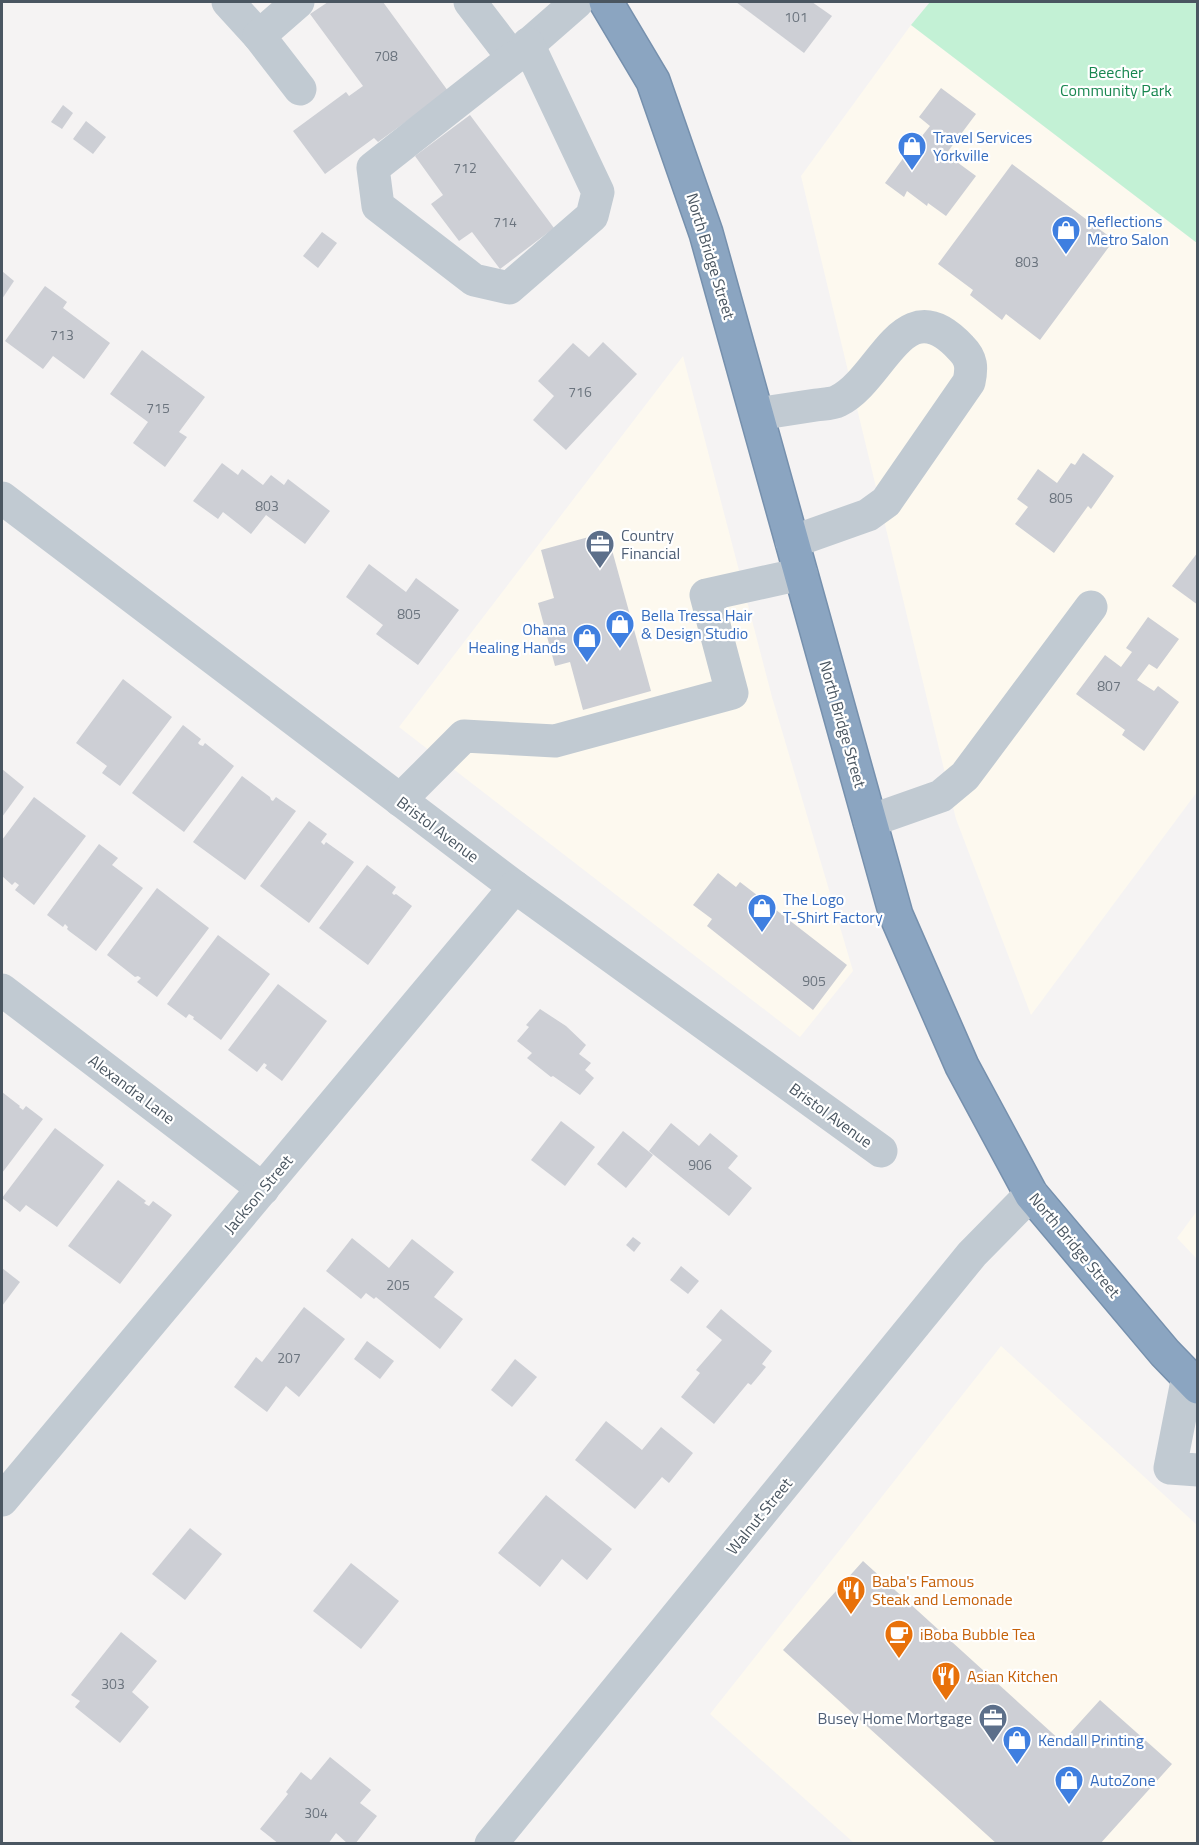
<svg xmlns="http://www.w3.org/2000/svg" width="1199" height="1845" viewBox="0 0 1199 1845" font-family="'Titillium Web',sans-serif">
  <rect width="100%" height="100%" fill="#f5f3f3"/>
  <g fill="#fdf9ef">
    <polygon points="911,25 1197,243 1197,792 1031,1015 956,819 801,176"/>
    <polygon points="683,356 772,697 853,971 800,1037 399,727"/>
    <polygon points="1197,1211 1197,1259 1177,1238"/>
    <polygon points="1001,1346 1197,1525 1197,1843 854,1843 710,1714"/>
  </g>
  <polygon fill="#c3f1d5" points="930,2 1197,2 1197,243 911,25"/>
  <g fill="#cdcfd5">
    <polygon points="328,2 383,2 448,91 378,142 374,138 325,174 293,131 346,92 349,96 363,86 310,14"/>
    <polygon points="736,2 812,2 832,16 804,53"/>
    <polygon points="941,88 976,114 946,154 976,176 946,216 928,203 927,206 907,191 904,197 885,183 921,134 922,136 930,126 919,117"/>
    <polygon points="63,105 73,113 62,129 51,122"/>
    <polygon points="470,115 554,228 500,269 472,232 459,241 431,204 443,195 415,156"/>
    <polygon points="86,121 106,137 93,154 73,139"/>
    <polygon points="1012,164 1114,240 1040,340 1006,314 1002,320 970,295 973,290 938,264"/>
    <polygon points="322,232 337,243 318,268 303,256"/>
    <polygon points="2,271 14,281 2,299"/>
    <polygon points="45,286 67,302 63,308 110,343 84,379 53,356 43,369 5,341"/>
    <polygon points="603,342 637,374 566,450 533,420 554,396 538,381 573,343 589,357"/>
    <polygon points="142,350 205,397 179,432 187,437 165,467 133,443 148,422 110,394"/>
    <polygon points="1083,453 1114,476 1091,509 1088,506 1054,553 1015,524 1028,507 1017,499 1038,469 1057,483 1071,463 1075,465"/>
    <polygon points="222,463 238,475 242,469 263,485 271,475 284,485 288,479 330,511 305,544 266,515 251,534 223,512 218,519 193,501"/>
    <polygon points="607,532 651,691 583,710 570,662 555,666 538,603 554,598 541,550"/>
    <polygon points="1198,552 1198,605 1172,586"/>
    <polygon points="369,564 406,592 416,578 459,610 418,665 376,634 383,625 346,597"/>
    <polygon points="1148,617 1179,639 1157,669 1149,664 1137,680 1154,691 1158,686 1179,702 1144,751 1122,735 1125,730 1076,694 1105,655 1121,667 1132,652 1126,648"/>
    <polygon points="123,679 172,717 120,786 102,773 107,766 76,743"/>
    <polygon points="183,725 201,739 198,743 200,745 203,746 205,743 234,766 184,832 132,793"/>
    <polygon points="2,769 24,787 2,817"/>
    <polygon points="242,776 270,797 271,800 273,801 276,797 296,811 245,880 193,842"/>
    <polygon points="34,797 86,836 34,905 15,890 19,885 15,882 12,885 2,876 2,840"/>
    <polygon points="309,821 327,834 321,842 324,845 326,842 354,862 309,923 260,886"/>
    <polygon points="99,844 118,858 112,865 143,888 96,951 69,931 67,929 68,927 65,924 63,927 47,915"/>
    <polygon points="367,865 396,887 392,893 394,895 396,894 412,906 368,965 319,928"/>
    <polygon points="718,873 736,887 740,882 847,965 813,1010 707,926 712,919 693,905"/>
    <polygon points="157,888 209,928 157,997 137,982 141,978 138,976 135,977 107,955"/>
    <polygon points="218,935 270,974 221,1040 193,1019 194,1017 189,1014 186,1018 167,1004"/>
    <polygon points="278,984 327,1021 282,1081 265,1068 267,1065 264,1063 257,1072 228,1050"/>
    <polygon points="540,1009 566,1026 586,1045 579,1054 591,1063 585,1070 594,1078 580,1095 553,1076 551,1077 527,1058 532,1053 517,1041 529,1027 526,1025"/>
    <polygon points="2,1092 20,1106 19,1107 23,1110 26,1106 43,1119 2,1173"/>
    <polygon points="561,1121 595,1147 565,1186 531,1160"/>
    <polygon points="671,1123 699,1146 710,1133 738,1156 728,1168 752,1188 729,1216 649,1151"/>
    <polygon points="55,1128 104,1165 57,1227 26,1205 20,1212 2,1198"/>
    <polygon points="623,1131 653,1155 626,1188 597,1164"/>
    <polygon points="118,1180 146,1201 144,1203 147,1205 149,1206 153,1201 172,1215 120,1284 68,1246"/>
    <polygon points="633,1237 641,1243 634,1252 626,1245"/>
    <polygon points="352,1238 389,1268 412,1239 454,1272 434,1297 463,1319 440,1349 376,1297 374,1299 366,1293 361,1299 326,1271"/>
    <polygon points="681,1266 699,1281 688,1294 670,1280"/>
    <polygon points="2,1268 20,1282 2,1306"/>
    <polygon points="304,1307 345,1339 299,1397 286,1386 267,1412 234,1387 256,1357 262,1362"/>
    <polygon points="721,1309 772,1351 762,1364 766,1367 751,1385 748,1383 714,1424 681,1397 700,1373 696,1370 722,1340 706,1327"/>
    <polygon points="367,1341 394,1361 380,1379 354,1359"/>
    <polygon points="515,1359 537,1377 512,1407 491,1390"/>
    <polygon points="606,1421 642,1450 661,1427 693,1453 669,1483 662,1477 635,1509 575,1460"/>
    <polygon points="546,1495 612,1549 587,1580 562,1559 540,1587 498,1553"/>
    <polygon points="190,1528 222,1554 185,1600 152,1574"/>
    <polygon points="863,1561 1062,1742 1100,1700 1172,1764 1100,1844 997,1844 783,1650"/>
    <polygon points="351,1563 399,1601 361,1649 313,1611"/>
    <polygon points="121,1632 157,1661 132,1692 149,1707 120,1743 75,1707 80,1701 71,1695"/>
    <polygon points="330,1757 371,1790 360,1803 377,1816 355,1844 348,1844 336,1833 328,1844 279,1844 260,1829 288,1794 286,1792 301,1772 311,1780"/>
  </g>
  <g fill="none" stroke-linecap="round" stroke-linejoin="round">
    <g stroke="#7690ad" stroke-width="36">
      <polyline id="highway" points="606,2 653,81 706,233 896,915 962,1066 1031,1194 1165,1353 1198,1387"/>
    </g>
    <g stroke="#c1cad2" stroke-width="33">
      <polyline points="228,2 259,36"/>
      <polyline points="298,2 259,36 300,89"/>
      <polyline points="470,2 513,58 577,2"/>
      <polyline points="513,58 373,168 378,206 474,280 509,288 592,216 598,192 528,44"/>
      <path d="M757,414C776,411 796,408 816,405C823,404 832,404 838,401C883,379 903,285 961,348C972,359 972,368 969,382L886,502L868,515L792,542"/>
      <polyline points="2,498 515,887 881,1151"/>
      <polyline points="400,800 464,736 555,741 732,693 706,595 801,574"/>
      <polyline points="870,821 941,796 965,776 1091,607"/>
      <polyline points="2,990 263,1189"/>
      <polyline points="1188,1376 1170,1468 1198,1470"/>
      <polyline points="2,1500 515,887"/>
      <polyline points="491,1844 972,1254 1031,1194"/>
    </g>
    <use href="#highway" stroke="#8ba5c1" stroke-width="33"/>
  </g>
  <defs>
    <g id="shop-pin" transform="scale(1.5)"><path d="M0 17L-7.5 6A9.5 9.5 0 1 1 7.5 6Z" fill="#3f7fe0" stroke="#fff"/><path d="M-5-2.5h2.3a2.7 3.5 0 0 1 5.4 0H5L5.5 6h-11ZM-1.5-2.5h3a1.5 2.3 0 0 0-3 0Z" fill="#fff"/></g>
    <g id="office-pin" transform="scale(1.5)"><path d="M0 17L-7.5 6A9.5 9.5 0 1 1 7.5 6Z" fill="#5c6f8a" stroke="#fff"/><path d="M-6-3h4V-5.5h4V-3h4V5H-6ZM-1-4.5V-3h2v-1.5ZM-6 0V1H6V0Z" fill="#fff"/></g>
    <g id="restaurant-pin" transform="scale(1.5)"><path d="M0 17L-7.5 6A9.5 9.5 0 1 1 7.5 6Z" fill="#e8710a" stroke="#fff"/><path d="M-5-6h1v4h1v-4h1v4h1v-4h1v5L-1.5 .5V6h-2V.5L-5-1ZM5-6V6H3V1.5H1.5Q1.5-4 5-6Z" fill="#fff"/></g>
    <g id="cafe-pin" transform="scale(1.5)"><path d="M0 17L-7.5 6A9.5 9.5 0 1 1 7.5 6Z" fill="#e8710a" stroke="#fff"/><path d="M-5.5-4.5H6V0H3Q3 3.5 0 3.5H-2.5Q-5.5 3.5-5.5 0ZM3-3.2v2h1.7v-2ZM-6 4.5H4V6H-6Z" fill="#fff"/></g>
  </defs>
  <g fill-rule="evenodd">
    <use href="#shop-pin" x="912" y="146"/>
    <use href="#shop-pin" x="1066" y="230"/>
    <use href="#office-pin" x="600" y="544"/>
    <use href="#shop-pin" x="620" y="624"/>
    <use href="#shop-pin" x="587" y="638"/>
    <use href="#shop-pin" x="762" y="908"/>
    <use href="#restaurant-pin" x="851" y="1590"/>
    <use href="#cafe-pin" x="899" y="1634"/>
    <use href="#restaurant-pin" x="946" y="1676"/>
    <use href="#office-pin" x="993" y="1718"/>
    <use href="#shop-pin" x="1017" y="1740"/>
    <use href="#shop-pin" x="1069" y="1780"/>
  </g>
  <g text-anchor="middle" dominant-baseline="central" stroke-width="4.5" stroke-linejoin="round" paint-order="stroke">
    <g font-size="14" fill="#6b747e">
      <text x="796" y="16">101</text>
      <text x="386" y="55">708</text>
      <text x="465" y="167">712</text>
      <text x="505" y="221">714</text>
      <text x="1027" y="261">803</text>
      <text x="62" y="334">713</text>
      <text x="580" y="391">716</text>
      <text x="158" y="407">715</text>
      <text x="1061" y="497">805</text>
      <text x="267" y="505">803</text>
      <text x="409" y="613">805</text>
      <text x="1109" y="685">807</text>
      <text x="814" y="980">905</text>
      <text x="700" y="1164">906</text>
      <text x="398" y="1284">205</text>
      <text x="289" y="1357">207</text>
      <text x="113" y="1683">303</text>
      <text x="316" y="1812">304</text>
    </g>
    <g font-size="16" fill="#17864f" stroke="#fff">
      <text x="1116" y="72">Beecher<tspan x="1116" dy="18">Community Park</tspan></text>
    </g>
    <g font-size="16" fill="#366cbe" stroke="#fff" text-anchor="start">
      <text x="933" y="137">Travel Services<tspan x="933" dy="18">Yorkville</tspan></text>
      <text x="1087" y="221">Reflections<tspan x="1087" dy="18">Metro Salon</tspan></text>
      <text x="641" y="615">Bella Tressa Hair<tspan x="641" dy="18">&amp; Design Studio</tspan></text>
      <text x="566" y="629" text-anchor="end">Ohana<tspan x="566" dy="18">Healing Hands</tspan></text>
      <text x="783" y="899">The Logo<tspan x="783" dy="18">T-Shirt Factory</tspan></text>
      <text x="1038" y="1740">Kendall Printing</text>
      <text x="1090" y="1780">AutoZone</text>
    </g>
    <g font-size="16" fill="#4a5661" stroke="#fff">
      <text transform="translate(711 256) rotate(73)">North Bridge Street</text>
      <text transform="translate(843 724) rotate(74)">North Bridge Street</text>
      <text transform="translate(438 829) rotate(37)">Bristol Avenue</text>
      <text transform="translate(132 1089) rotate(37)">Alexandra Lane</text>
      <text transform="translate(831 1115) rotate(36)">Bristol Avenue</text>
      <text transform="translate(258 1194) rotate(-50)">Jackson Street</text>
      <text transform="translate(1075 1245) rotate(50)">North Bridge Street</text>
      <text transform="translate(759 1516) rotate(-51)">Walnut Street</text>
    </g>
    <g font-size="16" fill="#4e5e75" stroke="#fff" text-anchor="start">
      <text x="621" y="535">Country<tspan x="621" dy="18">Financial</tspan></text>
      <text x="972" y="1718" text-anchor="end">Busey Home Mortgage</text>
    </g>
    <g font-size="16" fill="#c56008" stroke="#fff" text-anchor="start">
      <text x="872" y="1581">Baba's Famous<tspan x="872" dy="18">Steak and Lemonade</tspan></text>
      <text x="920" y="1634">iBoba Bubble Tea</text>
      <text x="967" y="1676">Asian Kitchen</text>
    </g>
  </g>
  <rect width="1199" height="1845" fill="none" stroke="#4a5661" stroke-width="6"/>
</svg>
